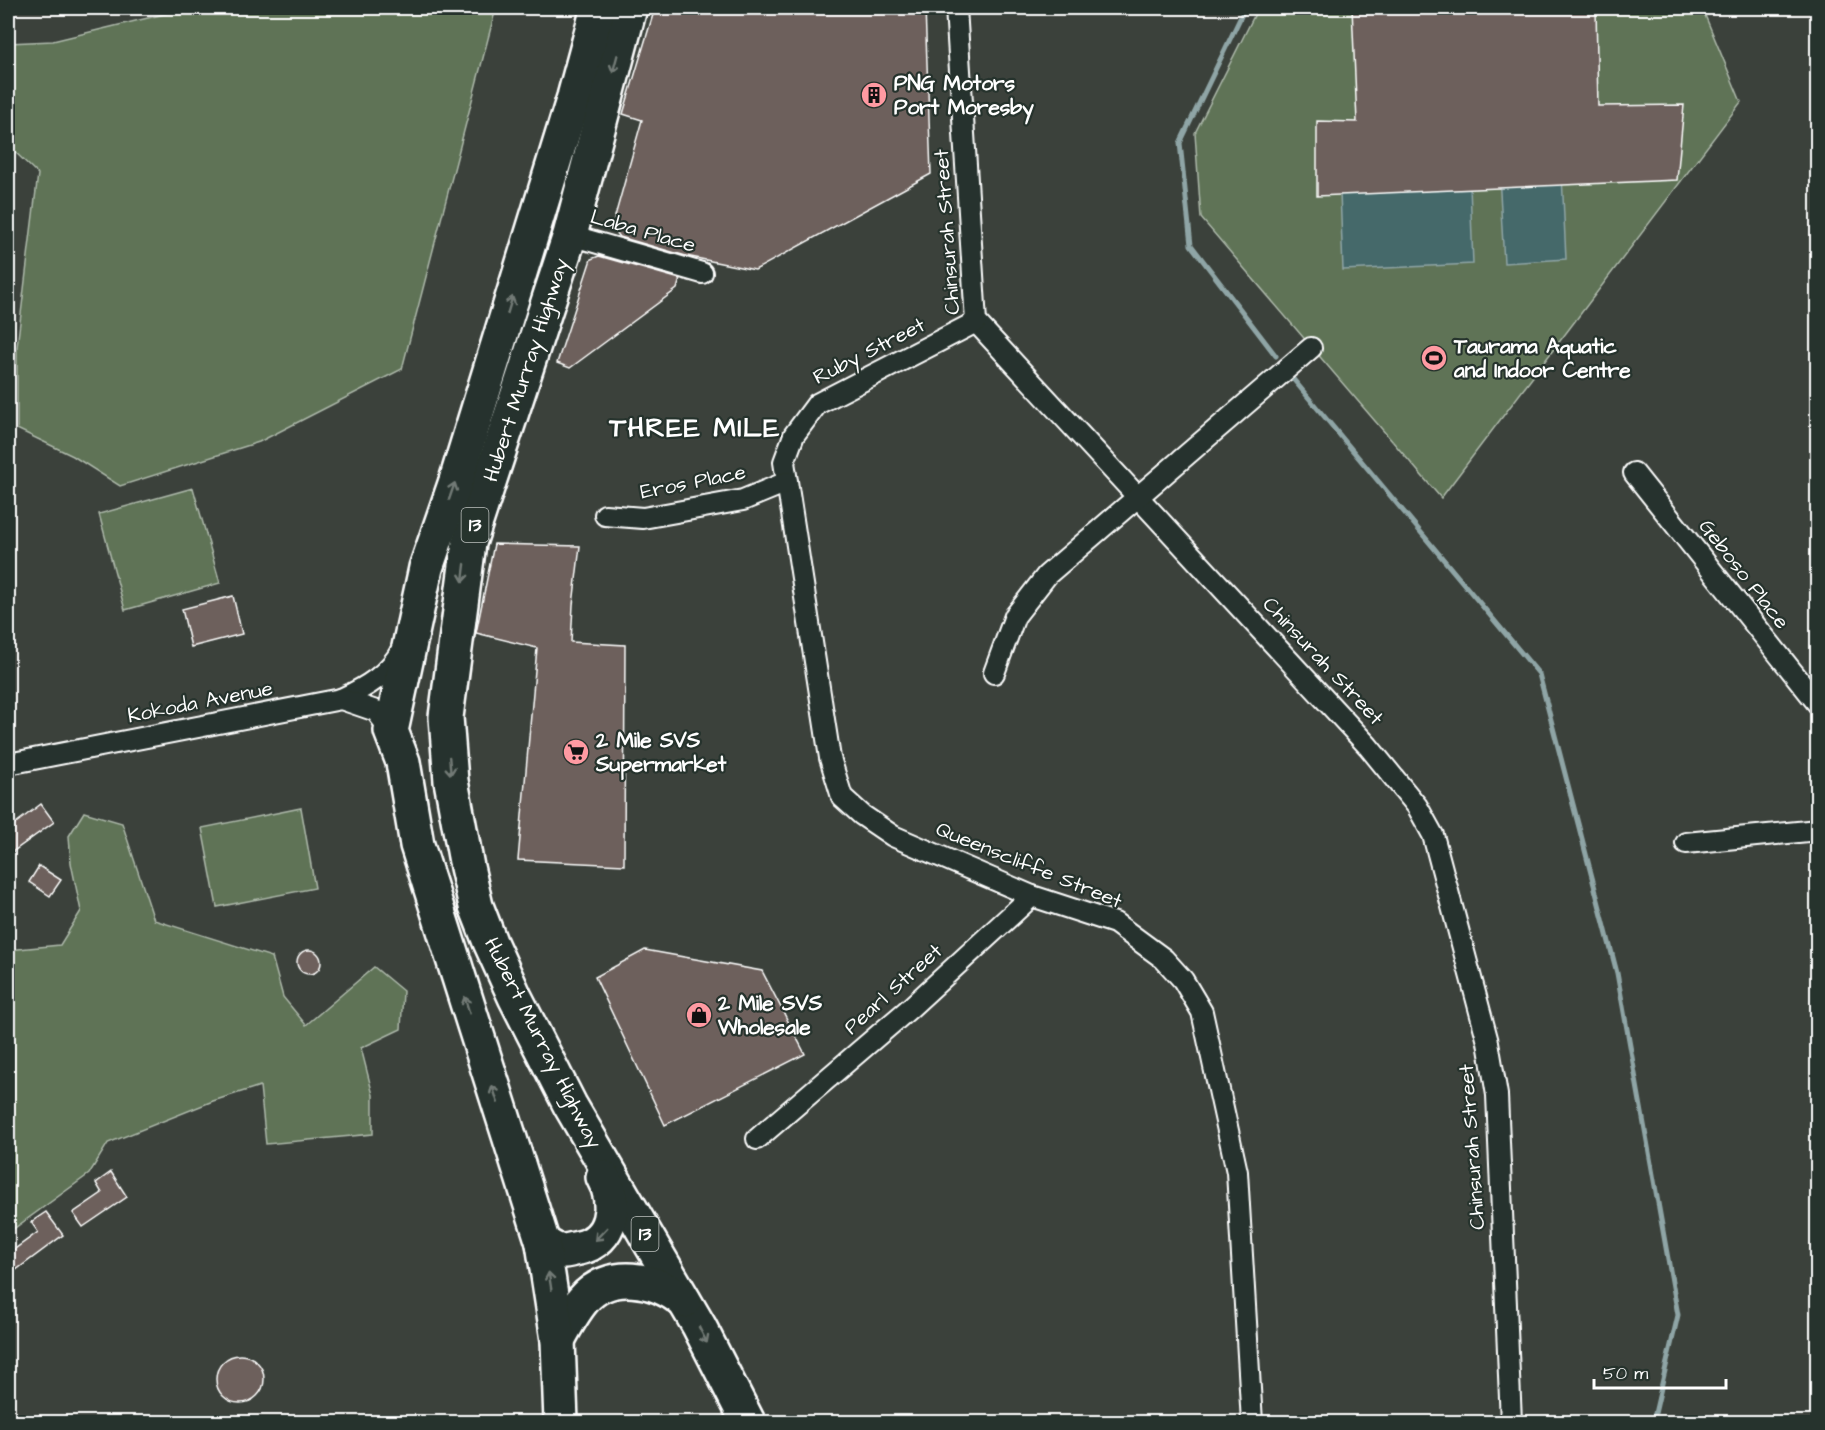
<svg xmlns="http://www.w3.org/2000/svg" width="1825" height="1430" viewBox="0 0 1825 1430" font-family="'Architects Daughter',sans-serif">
  <rect width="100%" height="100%" fill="#3b413b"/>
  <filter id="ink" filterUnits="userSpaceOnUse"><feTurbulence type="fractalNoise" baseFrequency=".0167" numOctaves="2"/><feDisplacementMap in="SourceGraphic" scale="12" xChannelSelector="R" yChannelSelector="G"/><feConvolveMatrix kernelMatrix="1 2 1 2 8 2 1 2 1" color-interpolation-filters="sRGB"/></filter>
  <g filter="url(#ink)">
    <g fill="#5e7357" stroke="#aeb9ab" stroke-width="1.5">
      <polygon points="189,8 496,8 402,369 259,442 120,486 73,456 17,429 17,347 38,174 13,150 8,154 8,43 53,41"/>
      <polygon points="1258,8 1702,8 1741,102 1441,498 1201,218 1195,133"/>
      <polygon points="193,488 220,583 125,610 99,514"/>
      <polygon points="301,808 315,888 217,907 202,828"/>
      <polygon points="84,812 122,823 154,920 272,957 283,997 306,1025 374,967 403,991 401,1029 361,1048 373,1095 373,1134 266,1144 260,1086 213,1101 108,1143 89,1174 12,1230 8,1230 8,950 60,945 81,911 71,863 69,836"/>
    </g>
    <g fill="#45696a" stroke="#8fa5a6" stroke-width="1.5">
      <polygon points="1561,154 1566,259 1504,263 1498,157"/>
      <polygon points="1469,159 1473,264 1343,270 1339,166"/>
    </g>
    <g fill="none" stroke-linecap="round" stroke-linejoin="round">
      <g stroke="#8fa5a6" stroke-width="5">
        <polyline points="1245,8 1180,143 1191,245 1276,356"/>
        <polyline points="1293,379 1539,674 1617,973 1678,1315 1653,1422"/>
      </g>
    </g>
    <g fill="#6d615b" stroke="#fff" stroke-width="1.5">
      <polygon points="655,8 925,8 931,174 755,270 686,256 620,237 612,227 642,120 623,114"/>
      <polygon points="1352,8 1596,8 1598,106 1684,105 1677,180 1317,196 1317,121 1357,122"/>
      <polygon points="599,256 680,279 677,289 570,368 557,363 591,259"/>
      <polygon points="494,544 580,546 573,605 571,642 625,645 624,865 518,860 537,648 476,633"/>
      <polygon points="233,596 242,634 191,647 182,609"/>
      <polygon points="41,804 54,822 8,855 8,829"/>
      <polygon points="39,866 61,880 50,896 29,882"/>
      <polygon points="645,950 762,971 805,1054 665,1125 595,977"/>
      <circle cx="309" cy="962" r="12"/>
      <polygon points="111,1172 127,1197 83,1227 73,1213 102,1193 96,1183"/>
      <polygon points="46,1212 63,1235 8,1276 8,1254 38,1232 31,1222"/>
      <circle cx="240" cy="1379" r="24"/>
    </g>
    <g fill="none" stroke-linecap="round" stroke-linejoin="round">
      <g stroke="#fff" stroke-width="24">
        <g id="street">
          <polyline points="956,8 976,322 1368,746 1417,806 1433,835 1488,1042 1497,1095 1511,1422"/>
          <polyline points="570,235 702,273"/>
          <polyline points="976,322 817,404 794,435 784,462 830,758 842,797 862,815 893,836 1032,896 1115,923 1164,959 1183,980 1202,1012 1237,1172 1252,1422"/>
          <polyline points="1634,473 1818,704"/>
          <polyline points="605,515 643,518 743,500 787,482"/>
          <polyline points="994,673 1015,616 1047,575 1311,348"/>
          <path d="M341,699C367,687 389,674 402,649"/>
          <polyline points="8,764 341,699 376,711 391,731"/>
          <polyline points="1686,843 1818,830"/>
          <polyline points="757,1139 910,1008 1032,896"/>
        </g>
      </g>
      <g stroke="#fff" stroke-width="38">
        <g id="highway">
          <polyline points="630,8 570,235 469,543 446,717 451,781 467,867 476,906 490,942 515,997 570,1105 699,1326 748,1422"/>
          <path d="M543,1243C548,1245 554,1250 560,1251C565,1252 573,1249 579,1248C613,1241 618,1203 603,1177"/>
          <path d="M558,1340C565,1327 573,1312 583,1300C609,1269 656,1278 684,1301"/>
          <polyline points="561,1422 558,1340 543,1243 417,845 403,762 391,731 426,568 455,484 574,97 598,8"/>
        </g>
      </g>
      <use href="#street" stroke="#26332d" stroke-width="20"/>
      <use href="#highway" stroke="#26332d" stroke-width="33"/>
    </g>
    <defs><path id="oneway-shaft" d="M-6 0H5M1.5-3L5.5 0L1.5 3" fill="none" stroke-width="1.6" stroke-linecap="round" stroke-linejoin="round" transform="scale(1.5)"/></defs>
    <g stroke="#727a76">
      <use href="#oneway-shaft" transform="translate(615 64) rotate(105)"/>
      <use href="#oneway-shaft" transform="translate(510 305) rotate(-73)"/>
      <use href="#oneway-shaft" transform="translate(452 491) rotate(-71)"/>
      <use href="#oneway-shaft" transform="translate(464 573) rotate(97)"/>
      <use href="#oneway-shaft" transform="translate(450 766) rotate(85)"/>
      <use href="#oneway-shaft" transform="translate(467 1005) rotate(-107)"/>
      <use href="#oneway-shaft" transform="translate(495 1094) rotate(-108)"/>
      <use href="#oneway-shaft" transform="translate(601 1234) rotate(134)"/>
      <use href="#oneway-shaft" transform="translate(550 1281) rotate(-99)"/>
      <use href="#oneway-shaft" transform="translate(703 1335) rotate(63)"/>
    </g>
  </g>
  <defs>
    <g id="building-disc" transform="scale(1.35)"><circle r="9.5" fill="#ff9aa2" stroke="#26332d"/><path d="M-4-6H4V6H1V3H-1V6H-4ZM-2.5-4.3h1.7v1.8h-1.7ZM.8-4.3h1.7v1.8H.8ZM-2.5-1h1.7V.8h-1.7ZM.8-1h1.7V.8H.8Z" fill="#111"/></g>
    <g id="stadium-disc" transform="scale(1.35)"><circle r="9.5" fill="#ff9aa2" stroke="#26332d"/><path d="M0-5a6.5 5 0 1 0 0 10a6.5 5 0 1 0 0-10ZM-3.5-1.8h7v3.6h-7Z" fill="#111"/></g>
    <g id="supermarket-disc" transform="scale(1.35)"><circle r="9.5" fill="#ff9aa2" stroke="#26332d"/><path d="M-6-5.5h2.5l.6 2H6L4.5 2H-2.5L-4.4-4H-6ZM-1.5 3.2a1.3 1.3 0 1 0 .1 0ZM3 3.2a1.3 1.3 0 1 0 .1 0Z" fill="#111"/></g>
    <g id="shop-disc" transform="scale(1.35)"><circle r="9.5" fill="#ff9aa2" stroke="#26332d"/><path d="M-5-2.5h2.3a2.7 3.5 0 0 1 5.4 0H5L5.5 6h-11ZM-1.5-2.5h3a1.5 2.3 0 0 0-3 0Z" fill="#111"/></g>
  </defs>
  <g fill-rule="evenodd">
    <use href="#building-disc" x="874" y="95"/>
    <use href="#stadium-disc" x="1434" y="358"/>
    <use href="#supermarket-disc" x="576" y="752"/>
    <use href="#shop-disc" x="699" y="1015"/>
  </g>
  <g text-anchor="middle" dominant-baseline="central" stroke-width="4.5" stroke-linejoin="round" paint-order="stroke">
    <g fill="#26332d" stroke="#bec2c0" stroke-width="1.5">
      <rect x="461.5" y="508" width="27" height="34" rx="4.5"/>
      <rect x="631.5" y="1217" width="27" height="34" rx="4.5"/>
    </g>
    <g font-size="20" font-weight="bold" fill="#fff">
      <text x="475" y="525">13</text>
      <text x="645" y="1234">13</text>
    </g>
    <g font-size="21" font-weight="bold" fill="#fff" stroke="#26332d" text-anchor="start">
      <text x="894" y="83">PNG Motors<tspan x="894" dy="24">Port Moresby</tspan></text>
      <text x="1454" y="346">Taurama Aquatic<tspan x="1454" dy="24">and Indoor Centre</tspan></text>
      <text x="596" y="740">2 Mile SVS<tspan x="596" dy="24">Supermarket</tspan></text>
      <text x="718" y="1003">2 Mile SVS<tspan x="718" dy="24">Wholesale</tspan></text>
    </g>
    <g font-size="21" fill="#fff" stroke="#26332d">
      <text transform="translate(643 231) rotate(16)">Laba Place</text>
      <text transform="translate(947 232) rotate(-94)">Chinsurah Street</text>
      <text transform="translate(869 351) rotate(-27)">Ruby Street</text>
      <text transform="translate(526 370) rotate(-72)">Hubert Murray Highway</text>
      <text transform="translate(693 482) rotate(-11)">Eros Place</text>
      <text transform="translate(1744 574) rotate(52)">Geboso Place</text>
      <text transform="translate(1323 661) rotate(47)">Chinsurah Street</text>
      <text transform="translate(200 702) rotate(-11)">Kokoda Avenue</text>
      <text transform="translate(1029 865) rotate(22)">Queenscliffe Street</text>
      <text transform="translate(893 989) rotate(-42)">Pearl Street</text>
      <text transform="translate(543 1043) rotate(63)">Hubert Murray Highway</text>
      <text transform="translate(1472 1147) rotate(-94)">Chinsurah Street</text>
    </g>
    <g font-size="27" font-weight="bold" letter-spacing="1.5" fill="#fff" stroke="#26332d">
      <text x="695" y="428">THREE MILE</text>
    </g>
  </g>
  <rect width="1825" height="1430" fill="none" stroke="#26332d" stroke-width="30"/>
  <rect x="15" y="15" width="1795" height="1400" fill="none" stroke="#fff" stroke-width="2" filter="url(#ink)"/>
  <path d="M1594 1379v9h132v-9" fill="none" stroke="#ffffff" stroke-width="3"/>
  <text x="1603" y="1379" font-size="18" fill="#ffffff" stroke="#26332d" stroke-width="4.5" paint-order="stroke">50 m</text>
</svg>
